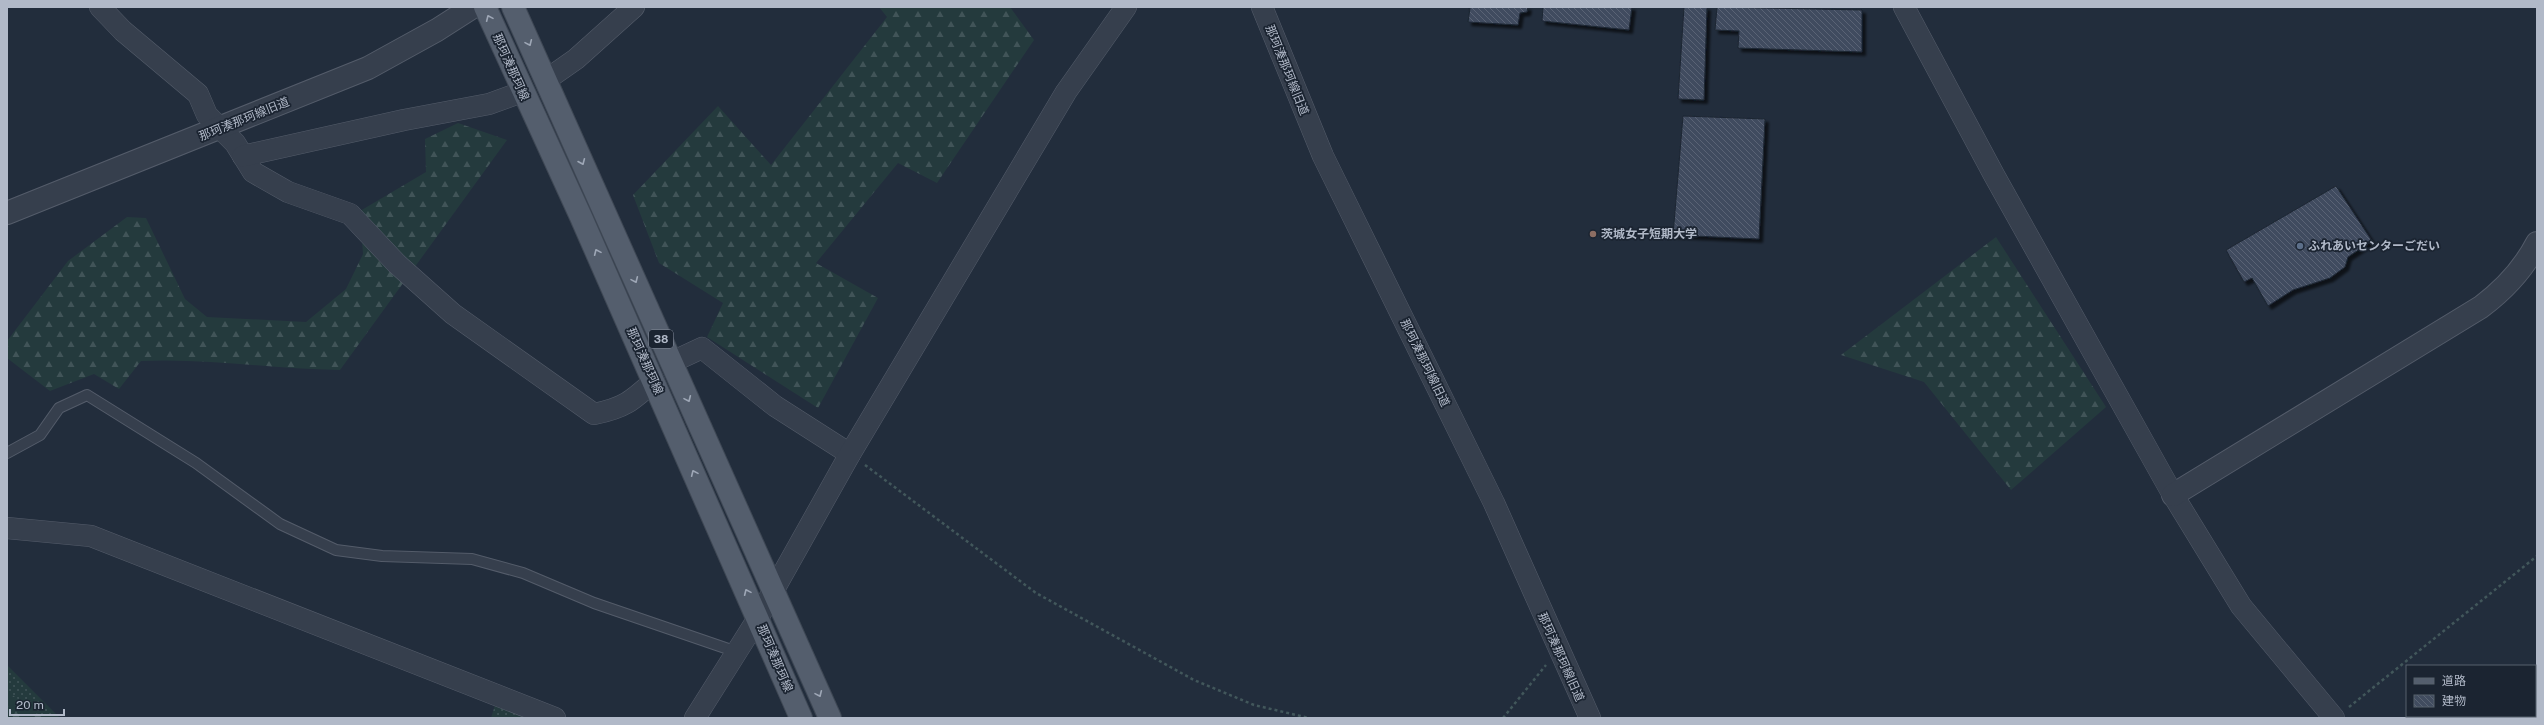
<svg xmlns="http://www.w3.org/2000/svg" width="2544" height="725" viewBox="0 0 2544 725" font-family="'Public Sans','Noto Sans JP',sans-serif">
  <defs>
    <pattern id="grass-dots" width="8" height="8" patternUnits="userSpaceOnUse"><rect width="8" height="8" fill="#243a3d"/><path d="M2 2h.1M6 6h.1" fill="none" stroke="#415458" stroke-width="1.8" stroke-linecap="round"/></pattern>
    <pattern id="forest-firs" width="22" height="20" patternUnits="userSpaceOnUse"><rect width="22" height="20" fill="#243a3d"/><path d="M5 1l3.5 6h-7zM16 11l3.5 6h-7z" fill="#415458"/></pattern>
    <pattern id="building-back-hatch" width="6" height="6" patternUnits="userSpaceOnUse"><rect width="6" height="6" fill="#414c5f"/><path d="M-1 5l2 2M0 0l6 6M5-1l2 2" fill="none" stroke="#5a6474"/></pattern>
    <filter id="shadow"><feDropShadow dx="3.5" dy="3.5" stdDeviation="1" flood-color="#0009"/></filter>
  </defs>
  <rect width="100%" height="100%" fill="#222d3c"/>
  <g fill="url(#grass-dots)">
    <polygon points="7,665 60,718 7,718"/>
    <polygon points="495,705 527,718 491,718"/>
  </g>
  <g fill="url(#forest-firs)">
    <polygon points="879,7 1010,7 1034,40 937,183 898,163 816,263 878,298 818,408 707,337 723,303 659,263 633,195 718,106 771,165 887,17"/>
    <path d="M458,123L507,140L340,370C273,369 207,358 141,361L119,389L94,374L50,391L7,358V341L68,261L127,217L146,218L185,299L207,317L306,322L346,289L363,254L360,211L426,172L425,139Z"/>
    <polygon points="1996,237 2106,407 2011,490 1924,382 1841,355"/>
    <polygon points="7,691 43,718 7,718"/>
  </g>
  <g fill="url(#building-back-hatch)" stroke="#1d2633" filter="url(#shadow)">
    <polygon points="1466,7 1528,7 1527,12 1520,13 1518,25 1468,22 1470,8"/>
    <polygon points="1543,7 1632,7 1629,30 1542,21"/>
    <polygon points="1684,7 1707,7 1704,100 1678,99"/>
    <polygon points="1717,7 1862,10 1862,52 1738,48 1739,31 1715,30"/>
    <polygon points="1683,116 1765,119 1759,239 1673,235"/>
    <polygon points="2336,186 2372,241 2348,257 2345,267 2330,278 2293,290 2268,306 2252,278 2244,282 2226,250"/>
  </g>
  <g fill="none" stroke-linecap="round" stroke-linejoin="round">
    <g stroke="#545c6a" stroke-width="12">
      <polyline id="service" points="7,453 40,435 59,408 87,395 196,463 280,524 336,550 382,556 472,559 523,573 594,603 737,652"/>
    </g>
    <g stroke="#545c6a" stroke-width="22">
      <g id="minor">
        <path d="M100,7L123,31L198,94L207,115L235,143L253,172L288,192L350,214L397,264L453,314L594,414C624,408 632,401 654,381"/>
        <polyline points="1262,7 1323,156 1494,503 1590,718"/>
        <polyline points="1904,7 1994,175 2173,495 2241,606 2334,718"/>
        <polyline points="546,80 576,59 634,7"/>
        <polyline points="243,156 404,120 489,104 522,92"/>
        <polyline points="672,362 702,348 775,406 850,454"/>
        <polyline points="7,528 91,536 555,718"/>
        <polyline points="695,718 758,618 850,454 1066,92 1126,7"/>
      </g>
    </g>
    <g stroke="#545c6a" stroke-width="24">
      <g id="tertiary">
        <polyline points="7,213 368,68 437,30 473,7"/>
        <path d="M2173,495L2481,307C2505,289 2523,270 2537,243"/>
      </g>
    </g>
    <g stroke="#3f4855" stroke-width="24">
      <g id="primary">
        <polyline points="485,7 581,217 801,718"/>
        <polyline points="513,7 830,718"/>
      </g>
    </g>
    <g stroke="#42575b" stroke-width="2.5" stroke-dasharray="3 3" stroke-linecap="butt">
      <polyline points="865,465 1036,593 1194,680 1254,705 1309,718"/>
      <polyline points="2349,707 2537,556"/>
      <polyline points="1503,718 1546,665"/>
    </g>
    <use href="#service" stroke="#363f4d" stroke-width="10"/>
    <use href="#minor" stroke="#363f4d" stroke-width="21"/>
    <use href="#tertiary" stroke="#363f4d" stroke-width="22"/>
    <use href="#primary" stroke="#545e6d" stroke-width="22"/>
  </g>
  <defs><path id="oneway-chevron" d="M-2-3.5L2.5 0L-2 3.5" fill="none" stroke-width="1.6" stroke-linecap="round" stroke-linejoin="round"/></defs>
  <g stroke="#9ea7b6">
    <use href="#oneway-chevron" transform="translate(489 18) rotate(-114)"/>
    <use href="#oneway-chevron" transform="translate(529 43) rotate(66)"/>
    <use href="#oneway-chevron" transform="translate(582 162) rotate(67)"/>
    <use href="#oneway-chevron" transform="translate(597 252) rotate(-114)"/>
    <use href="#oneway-chevron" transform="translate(635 280) rotate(66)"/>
    <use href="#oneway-chevron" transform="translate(688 399) rotate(66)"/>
    <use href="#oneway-chevron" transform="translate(694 473) rotate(-114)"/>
    <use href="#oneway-chevron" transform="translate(747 592) rotate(-114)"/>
    <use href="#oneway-chevron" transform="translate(819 694) rotate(66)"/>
  </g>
  <circle fill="#8d6e63" stroke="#1b2431" stroke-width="1.5" cx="1593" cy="234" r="4"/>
  <circle fill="#5c6f8a" stroke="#1b2431" stroke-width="1.5" cx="2300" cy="246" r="4"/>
  <g text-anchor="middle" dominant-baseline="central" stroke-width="3.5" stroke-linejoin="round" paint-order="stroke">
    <rect fill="#1b2431" stroke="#848c9b" stroke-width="1" x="649" y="330" width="24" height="18" rx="3"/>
    <g font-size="11" font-weight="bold" fill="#b1b9c8">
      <text x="661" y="339">38</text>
    </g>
    <g font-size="12" fill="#b1b9c8" stroke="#1b2431">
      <text transform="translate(511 67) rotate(66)">那珂湊那珂線</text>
      <text transform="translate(1287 70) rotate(68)">那珂湊那珂線旧道</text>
      <text transform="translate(244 119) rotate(-22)">那珂湊那珂線旧道</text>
      <text transform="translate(645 361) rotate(66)">那珂湊那珂線</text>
      <text transform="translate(1425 363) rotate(64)">那珂湊那珂線旧道</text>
      <text transform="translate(1561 657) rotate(66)">那珂湊那珂線旧道</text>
      <text transform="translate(775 658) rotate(67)">那珂湊那珂線</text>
    </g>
    <g font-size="12" font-weight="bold" fill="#b1b9c8" stroke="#1b2431" text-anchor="start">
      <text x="1601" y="234">茨城女子短期大学</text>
      <text x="2308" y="246">ふれあいセンターごだい</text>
    </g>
  </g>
  <rect width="2544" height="725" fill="none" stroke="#b1b9c8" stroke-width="16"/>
  <rect x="2406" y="665" width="130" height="52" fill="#1b2431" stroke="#57606d"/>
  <rect x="2414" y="678" width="20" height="6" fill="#545e6d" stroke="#57606d"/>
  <text x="2442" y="685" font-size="12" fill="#b1b9c8">道路</text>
  <rect x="2414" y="695" width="20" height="12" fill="url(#building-back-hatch)" stroke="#57606d"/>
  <text x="2442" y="705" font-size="12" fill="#b1b9c8">建物</text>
  <path d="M10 709v6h54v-6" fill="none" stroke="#b1b9c8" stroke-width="2"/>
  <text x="16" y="709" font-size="12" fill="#b1b9c8" stroke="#1b2431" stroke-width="3" paint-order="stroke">20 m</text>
</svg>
